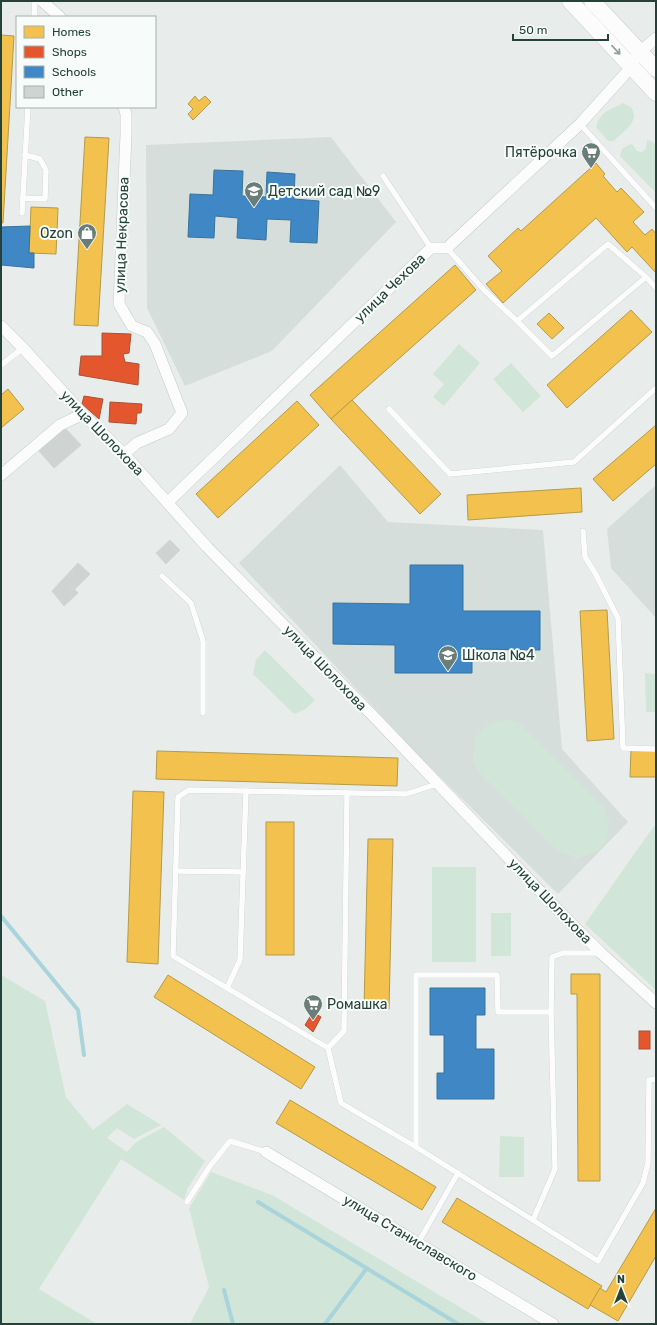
<svg xmlns="http://www.w3.org/2000/svg" width="657" height="1325" viewBox="0 0 657 1325" font-family="Rubik,sans-serif">
  <rect width="100%" height="100%" fill="#e8edeb"/>
  <g fill="#d6dedb">
    <polygon points="331,137 396,222 272,351 185,386 147,308 146,145"/>
    <polygon points="340,465 388,522 543,530 562,749 628,822 558,894 421,758 239,563"/>
    <polygon points="656,485 656,618 611,568 607,529"/>
  </g>
  <g fill="#d1e6d8">
    <path d="M623,103L631,107C632,109 634,113 634,116C633,127 620,134 614,141H608L596,127C601,110 609,111 623,103Z"/>
    <polygon points="647,140 652,141 656,145 656,193 620,156 622,149 630,144 633,145 637,151 642,152 646,149"/>
    <polygon points="459,344 480,363 444,406 433,397 444,384 433,374"/>
    <polygon points="511,363 541,396 523,412 493,379"/>
    <polygon points="265,650 315,700 306,709 294,714 253,674 256,660"/>
    <polygon points="645,673 656,674 656,712 646,712"/>
    <polygon points="509,720 518,722 604,808 609,823 606,842 598,851 578,858 559,852 481,775 473,760 475,738 489,724"/>
    <polygon points="654,826 656,826 656,990 585,924"/>
    <rect x="432" y="867" width="44" height="95"/>
    <rect x="491" y="913" width="20" height="43"/>
    <polygon points="1,975 45,1001 66,1097 93,1130 127,1104 161,1125 134,1139 117,1128 107,1138 127,1152 136,1142 164,1127 205,1161 188,1188 184,1200 121,1159 39,1289 97,1324 1,1324"/>
    <polygon points="500,1136 524,1137 524,1177 499,1177"/>
    <polygon points="211,1172 272,1195 488,1324 190,1324 209,1287 189,1208"/>
  </g>
  <g fill="#f2c14e" stroke="#b49b48">
    <polygon points="1,35 14,36 3,223 1,223"/>
    <polygon points="195,96 199,101 205,96 211,102 193,120 188,114 193,109 188,104"/>
    <polygon points="85,137 109,138 98,326 74,325"/>
    <polygon points="596,163 605,174 603,176 617,192 621,188 644,212 633,222 645,235 652,229 656,234 656,273 632,247 627,252 596,218 503,303 486,284 502,271 488,256 518,228 521,231"/>
    <polygon points="31,207 58,208 56,254 29,253"/>
    <polygon points="455,265 476,290 331,419 310,395"/>
    <polygon points="631,310 652,332 567,408 547,385"/>
    <polygon points="549,313 564,328 552,339 537,324"/>
    <polygon points="8,389 24,409 1,428 1,395"/>
    <polygon points="352,400 441,494 420,514 331,419"/>
    <polygon points="297,401 319,425 218,518 196,494"/>
    <polygon points="656,425 656,464 613,501 593,479"/>
    <polygon points="581,488 582,512 468,520 467,495"/>
    <polygon points="607,610 614,739 587,741 580,611"/>
    <polygon points="631,750 656,750 656,777 630,777"/>
    <polygon points="157,751 398,758 397,786 156,779"/>
    <polygon points="133,791 164,792 158,964 127,962"/>
    <rect x="266" y="822" width="28" height="133"/>
    <polygon points="368,839 393,839 389,1009 364,1008"/>
    <polygon points="571,974 600,974 600,1181 578,1181 577,994 571,994"/>
    <polygon points="168,975 315,1067 301,1089 154,997"/>
    <polygon points="290,1100 436,1187 422,1210 276,1123"/>
    <polygon points="457,1198 602,1286 588,1309 442,1222"/>
    <polygon points="656,1208 656,1256 618,1321 590,1305 600,1288 606,1292"/>
  </g>
  <g fill="#e4572e" stroke="#aa5132">
    <polygon points="102,333 131,334 129,353 123,354 125,362 139,364 138,385 79,375 81,356 102,356"/>
    <polygon points="84,396 103,399 99,419 82,404"/>
    <polygon points="110,402 142,404 141,413 137,413 136,424 109,422"/>
    <polygon points="313,1012 321,1017 313,1032 305,1025"/>
    <rect x="639" y="1031" width="11" height="18"/>
  </g>
  <g fill="#3f88c5" stroke="#37739b">
    <polygon points="214,170 243,171 242,196 266,197 267,172 295,174 294,199 319,201 317,243 290,242 291,220 267,219 266,240 237,238 238,218 215,216 214,238 188,237 190,194 213,195"/>
    <polygon points="30,226 29,253 34,253 34,268 1,265 1,227"/>
    <polygon points="410,565 463,565 463,611 540,611 540,650 472,649 472,673 395,673 395,645 333,644 333,603 410,604"/>
    <polygon points="430,988 485,988 485,1015 476,1015 476,1049 494,1049 494,1099 437,1099 437,1073 444,1073 444,1035 430,1035"/>
  </g>
  <g fill="none" stroke-linecap="round" stroke-linejoin="round">
    <g stroke="#a9d4db" stroke-width="4">
      <polyline points="1,916 78,1010 84,1055"/>
      <polyline points="258,1202 458,1324"/>
      <polyline points="224,1290 233,1324"/>
      <polyline points="325,1324 367,1268"/>
    </g>
  </g>
  <g fill="#cfd4d2" stroke="#d1d6d4">
    <polygon points="65,428 81,445 54,468 39,451"/>
    <polygon points="170,540 180,550 166,564 156,553"/>
    <polygon points="78,563 90,574 75,589 64,578"/>
    <polygon points="64,578 78,593 64,606 52,591"/>
  </g>
  <g fill="none" stroke-linecap="round" stroke-linejoin="round">
    <g stroke="#c5cac8" stroke-width="6">
      <g id="lane">
        <polyline points="34,17 35,1"/>
        <polyline points="580,124 656,208"/>
        <polyline points="383,176 431,248"/>
        <polyline points="22,198 45,199 46,170 40,159 25,155"/>
        <polyline points="22,213 28,107"/>
        <polyline points="447,248 485,291 517,321 608,244 646,277 656,288"/>
        <polyline points="517,321 552,356 646,277"/>
        <polyline points="1,365 23,348"/>
        <polyline points="389,409 450,474 574,462 656,388"/>
        <polyline points="583,531 585,557 595,573 618,618 623,748 656,749"/>
        <polyline points="162,576 191,603 203,641 203,713"/>
        <polyline points="437,784 406,794 189,790 178,797 173,956 328,1048 341,1103 416,1147 598,1261 643,1183 648,1163 649,1080 656,1079"/>
        <polyline points="176,871 243,872"/>
        <polyline points="227,988 240,960 246,791"/>
        <polyline points="328,1048 344,1031 347,793"/>
        <polyline points="416,1147 416,975 497,975 498,1012 551,1012 552,957 563,953 600,953"/>
        <polyline points="187,1202 210,1166 230,1141 266,1152"/>
        <polyline points="533,1220 555,1169 551,1012"/>
        <polyline points="418,1243 458,1173"/>
      </g>
    </g>
    <g stroke="#c5cac8" stroke-width="12">
      <g id="street">
        <polyline points="42,1 60,17"/>
        <polyline points="124,107 126,114 126,134 119,304 132,326 147,332 155,344 182,413 169,429 137,443 124,454"/>
        <polyline points="1,326 23,348 83,414 124,454 207,547 377,720 560,912 601,953 656,1003"/>
        <polyline points="1,475 60,425 83,414"/>
        <polyline points="168,502 431,248 447,248 580,124 625,74 640,52 656,38"/>
        <polyline points="266,1152 553,1324"/>
      </g>
    </g>
    <g stroke="#c3cbc8" stroke-width="17">
      <g id="secondary">
        <polyline points="570,1 656,93"/>
        <polyline points="592,1 656,69"/>
      </g>
    </g>
    <use href="#lane" stroke="#fcfcfc" stroke-width="5.5"/>
    <use href="#street" stroke="#fcfcfc" stroke-width="11"/>
    <use href="#secondary" stroke="#fcfcfc" stroke-width="16"/>
  </g>
  <defs><path id="oneway-shaft" d="M-6 0H5M1.5-3L5.5 0L1.5 3" fill="none" stroke-width="1.6" stroke-linecap="round" stroke-linejoin="round"/></defs>
  <use stroke="#909f9b" href="#oneway-shaft" transform="translate(616 50) rotate(47)"/>
  <defs>
    <g id="supermarket-pin" transform="scale(1)"><path d="M0 17L-7.5 6A9.5 9.5 0 1 1 7.5 6Z" fill="#697e78" stroke="#f7fbf9"/><path d="M-6-5.5h2.5l.6 2H6L4.5 2H-2.5L-4.4-4H-6ZM-1.5 3.2a1.3 1.3 0 1 0 .1 0ZM3 3.2a1.3 1.3 0 1 0 .1 0Z" fill="#fff"/></g>
    <g id="school-pin" transform="scale(1)"><path d="M0 17L-7.5 6A9.5 9.5 0 1 1 7.5 6Z" fill="#697e78" stroke="#f7fbf9"/><path d="M0-5L7-2L0 1L-7-2ZM-4 1L0 2.5L4 1V4Q0 6-4 4Z" fill="#fff"/></g>
    <g id="shop-pin" transform="scale(1)"><path d="M0 17L-7.5 6A9.5 9.5 0 1 1 7.5 6Z" fill="#697e78" stroke="#f7fbf9"/><path d="M-5-2.5h2.3a2.7 3.5 0 0 1 5.4 0H5L5.5 6h-11ZM-1.5-2.5h3a1.5 2.3 0 0 0-3 0Z" fill="#fff"/></g>
  </defs>
  <g fill-rule="evenodd">
    <use href="#supermarket-pin" x="591" y="152"/>
    <use href="#school-pin" x="254" y="191"/>
    <use href="#shop-pin" x="87" y="233"/>
    <use href="#school-pin" x="448" y="655"/>
    <use href="#supermarket-pin" x="313" y="1004"/>
  </g>
  <g text-anchor="middle" dominant-baseline="central" stroke-width="4" stroke-linejoin="round" paint-order="stroke">
    <g font-size="14" fill="#24423a" stroke="#f7fbf9" text-anchor="start">
      <text x="577" y="152" text-anchor="end">Пятёрочка</text>
      <text x="268" y="191">Детский сад №9</text>
      <text x="73" y="233" text-anchor="end">Ozon</text>
      <text x="462" y="655">Школа №4</text>
      <text x="327" y="1004">Ромашка</text>
    </g>
    <g font-size="14" fill="#24423a" stroke="#f7fbf9">
      <text transform="translate(122 235) rotate(-88)">улица Некрасова</text>
      <text transform="translate(390 288) rotate(-44)">улица Чехова</text>
      <text transform="translate(102 433) rotate(46)">улица Шолохова</text>
      <text transform="translate(325 668) rotate(46)">улица Шолохова</text>
      <text transform="translate(550 901) rotate(46)">улица Шолохова</text>
      <text transform="translate(410 1238) rotate(31)">улица Станиславского</text>
    </g>
  </g>
  <rect width="657" height="1325" fill="none" stroke="#24423a" stroke-width="4"/>
  <rect x="16" y="16" width="140" height="92" fill="#f7fbf9" stroke="#a3b1ad"/>
  <rect x="24" y="26" width="20" height="12" fill="#f2c14e" stroke="#a3b1ad"/>
  <text x="52" y="36" font-size="12" fill="#24423a">Homes</text>
  <rect x="24" y="46" width="20" height="12" fill="#e4572e" stroke="#a3b1ad"/>
  <text x="52" y="56" font-size="12" fill="#24423a">Shops</text>
  <rect x="24" y="66" width="20" height="12" fill="#3f88c5" stroke="#a3b1ad"/>
  <text x="52" y="76" font-size="12" fill="#24423a">Schools</text>
  <rect x="24" y="86" width="20" height="12" fill="#cfd4d2" stroke="#a3b1ad"/>
  <text x="52" y="96" font-size="12" fill="#24423a">Other</text>
  <g transform="translate(621 1289)" stroke="#f7fbf9" stroke-width="3" paint-order="stroke">
  <path d="M0-3L7 15L0 10L-7 15Z" fill="#24423a"/>
  <text y="-6" font-size="11" font-weight="bold" text-anchor="middle" fill="#24423a">N</text>
  </g>
  <path d="M513 34v6h95v-6" fill="none" stroke="#24423a" stroke-width="2"/>
  <text x="519" y="34" font-size="12" fill="#24423a" stroke="#f7fbf9" stroke-width="3" paint-order="stroke">50 m</text>
</svg>
